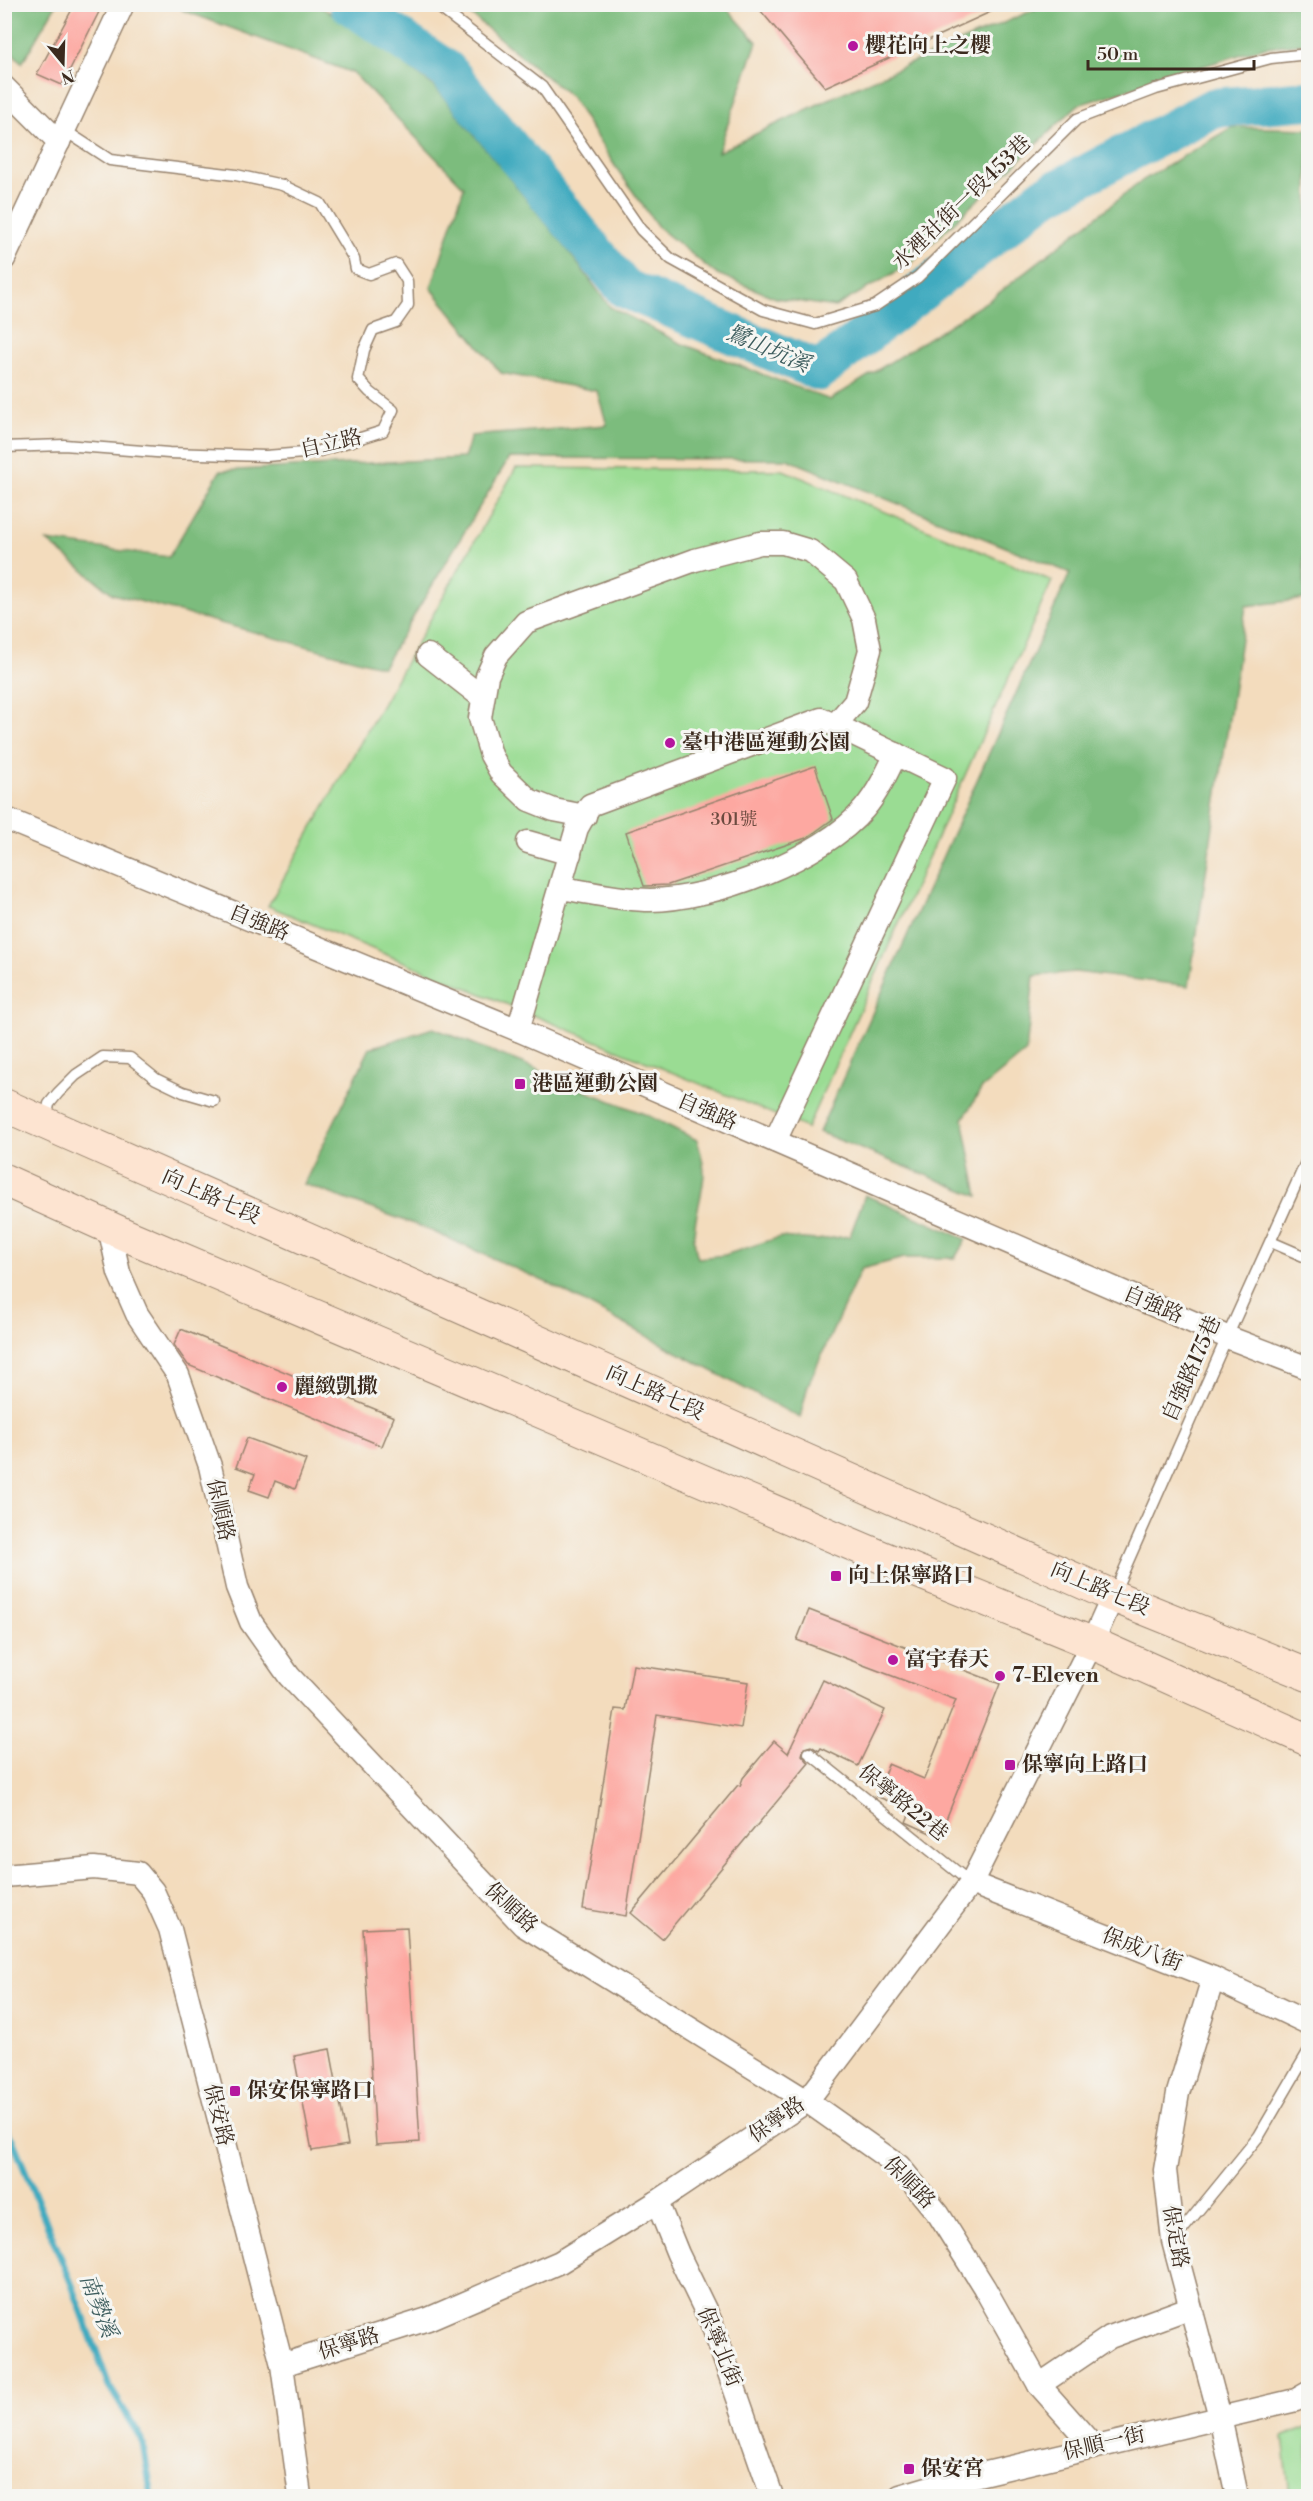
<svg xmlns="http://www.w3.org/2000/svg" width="1313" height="2501" viewBox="0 0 1313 2501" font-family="'Libre Bodoni','Noto Serif TC',serif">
  <rect width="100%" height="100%" fill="#f6f6f2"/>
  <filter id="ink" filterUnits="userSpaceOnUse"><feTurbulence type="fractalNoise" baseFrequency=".0167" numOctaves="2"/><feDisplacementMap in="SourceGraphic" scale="12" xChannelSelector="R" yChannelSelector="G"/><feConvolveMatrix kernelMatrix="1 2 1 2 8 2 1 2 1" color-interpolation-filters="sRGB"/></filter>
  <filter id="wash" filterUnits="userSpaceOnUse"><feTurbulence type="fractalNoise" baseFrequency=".008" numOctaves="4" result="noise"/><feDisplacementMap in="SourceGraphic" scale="24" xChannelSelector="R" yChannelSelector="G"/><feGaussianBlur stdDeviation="1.35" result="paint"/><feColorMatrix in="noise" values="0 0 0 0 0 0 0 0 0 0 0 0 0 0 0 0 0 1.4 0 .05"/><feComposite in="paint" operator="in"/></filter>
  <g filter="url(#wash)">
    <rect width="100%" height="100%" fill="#f3dcbd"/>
    <g fill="#9adc93" stroke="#6a8358" stroke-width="1.5">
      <polygon points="516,468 783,470 1052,581 807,1128 268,906"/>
      <polygon points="1308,2426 1308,2496 1290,2496 1283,2437"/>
    </g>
    <g fill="#7bbc7d" stroke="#5b734e" stroke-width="1.5">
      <polygon points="4,5 56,5 22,63 5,45"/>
      <polygon points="184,5 316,5 343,19 435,87 567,249 610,307 680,343 830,400 991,299 1143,180 1232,127 1308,129 1308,431 1300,430 1305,599 1246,606 1189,986 1075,972 1034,976 1026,1052 982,1088 963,1119 978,1196 819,1132 1070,573 787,459 509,458 383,667 113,594 47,541 169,557 220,471 464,458 471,436 607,425 597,391 501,373 431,288 464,187 353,73 182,10"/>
      <polygon points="459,5 724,5 757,42 718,152 835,96 1045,5 1308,5 1308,43 1265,47 1078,105 910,264 835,307 776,298 715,273 658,227 615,166 571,97"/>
      <path d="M433,1028L532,1067L562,1082L647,1115L697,1140C700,1150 704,1162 704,1173C703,1203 687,1228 698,1258L725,1255L780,1237L816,1240L850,1236L865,1195L966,1239L955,1258H904L861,1269L808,1385L800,1418L550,1284L425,1228L304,1184L370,1048Z"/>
    </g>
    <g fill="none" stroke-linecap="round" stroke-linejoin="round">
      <polyline stroke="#3faabf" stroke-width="7" points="4,2128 12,2139 72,2285 109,2386 142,2439 152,2496"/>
      <polyline stroke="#3faabf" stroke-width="40" points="349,4 447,70 624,288 819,371 1043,197 1213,108 1308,100"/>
    </g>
    <g id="blocks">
      <g fill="#fda8a1">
        <polygon points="75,4 103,4 62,85 37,74"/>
        <polygon points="755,4 1008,4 825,87"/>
        <polygon points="815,766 833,819 815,832 806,838 668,885 644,886 626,832"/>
        <polygon points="181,1329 394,1417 382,1446 188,1365 174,1345"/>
        <polygon points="247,1438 306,1460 295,1489 275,1481 269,1497 249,1490 255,1474 236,1467"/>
        <polygon points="809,1610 1000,1684 939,1837 906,1822 911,1810 876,1796 888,1764 924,1779 956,1700 797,1640"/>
        <polygon points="633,1665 748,1682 741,1728 657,1715 626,1916 583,1909 615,1709 625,1710"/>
        <polygon points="823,1680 885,1710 858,1766 821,1748 819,1751 811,1746 804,1748 802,1755 809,1763 662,1939 631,1913 738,1785 740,1786 743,1778 774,1741 788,1753"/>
        <polygon points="407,1927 420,2142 376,2145 363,1929"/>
        <polygon points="330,2049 348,2145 312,2151 294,2056"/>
      </g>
    </g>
  </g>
  <g filter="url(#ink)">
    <use href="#blocks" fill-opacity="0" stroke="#97836e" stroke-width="1.5"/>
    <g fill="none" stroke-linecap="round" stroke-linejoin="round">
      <g stroke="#97836e" stroke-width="13">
        <g id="service">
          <polyline points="435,4 542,87 641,230 671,259 763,310 815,324 875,306 918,277 1077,119 1156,89 1271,58 1308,54"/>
          <polyline points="4,447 64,445 169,453 266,456 316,452 383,431 393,410 370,392 358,379 364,350 373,330 396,322 408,305 407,281 396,264 369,274 356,269 354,259 320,203 282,185 236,175 110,160 64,130"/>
          <polyline points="46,1120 49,1104 58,1093 76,1075 103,1057 130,1058 156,1079 183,1092 214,1101"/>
          <polyline points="1271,1242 1308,1258"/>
          <polyline points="1114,1593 1227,1337 1308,1158"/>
          <polyline points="809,1753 971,1883"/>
          <polyline points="1175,2239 1259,2136 1308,2052"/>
        </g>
      </g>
      <g stroke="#97836e" stroke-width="25">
        <g id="minor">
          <polyline points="4,87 59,142"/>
          <polyline points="4,259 123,4"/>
          <polyline points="428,655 483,698"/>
          <polyline points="585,816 554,810 529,800 501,773 491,755 480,718 487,676 496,656 526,622 695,560 760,543 783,543 810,551 846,581 864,619 870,650 855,702 835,725"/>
          <polyline points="4,818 518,1030 1227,1337 1308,1368"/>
          <polyline points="528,842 570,854"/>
          <path d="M560,888C590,892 619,900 650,900C713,900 823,858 864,809C877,794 887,773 896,754"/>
          <polyline points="518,1030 577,828 590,805 821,719 835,725 945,778 775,1141"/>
          <polyline points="109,1227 119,1273 137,1314 178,1375 210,1466 237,1587 251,1622 289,1676 523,1925 807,2101 899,2166 939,2215 984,2287 1039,2385 1094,2447"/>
          <polyline points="4,1876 94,1868 138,1873 153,1891 170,1929 282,2365 300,2496"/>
          <polyline points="971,1883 1213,1978 1308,2023"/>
          <polyline points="1213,1978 1178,2093 1165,2170 1173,2241 1220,2417 1237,2496"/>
          <polyline points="657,2202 678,2254 712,2324 772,2496"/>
          <polyline points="282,2365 428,2319 560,2262 657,2202 807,2101 971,1883 1092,1643 1113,1596"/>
          <polyline points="1039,2385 1110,2337 1189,2308"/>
          <polyline points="900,2496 944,2483 1296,2400 1308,2393"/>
        </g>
      </g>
      <g stroke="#97836e" stroke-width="34">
        <g id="secondary">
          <polyline points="4,1105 1113,1596 1308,1675"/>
          <polyline points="4,1180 128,1236 884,1558 1092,1643 1308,1740"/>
        </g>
      </g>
      <use href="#service" stroke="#fff" stroke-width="10"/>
      <use href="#minor" stroke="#fff" stroke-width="22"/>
      <use href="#secondary" stroke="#fde4d1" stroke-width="32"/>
    </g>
  </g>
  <g fill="#b5179e" stroke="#f6f6f2" stroke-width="2">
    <circle cx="853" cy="46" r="6"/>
    <circle cx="670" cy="743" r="6"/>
    <rect x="514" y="1078" width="12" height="12" rx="3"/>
    <circle cx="282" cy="1387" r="6"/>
    <rect x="830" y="1570" width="12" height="12" rx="3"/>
    <circle cx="893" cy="1660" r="6"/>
    <circle cx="1000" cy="1676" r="6"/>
    <rect x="1004" y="1759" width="12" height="12" rx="3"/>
    <rect x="229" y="2085" width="12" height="12" rx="3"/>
    <rect x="903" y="2463" width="12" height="12" rx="3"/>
  </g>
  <g text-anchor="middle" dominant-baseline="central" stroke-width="6" stroke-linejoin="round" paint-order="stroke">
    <g font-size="18" fill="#6c4a3f">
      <text x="734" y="819">301號</text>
    </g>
    <g font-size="21" font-weight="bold" fill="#3b2a1e" stroke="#f6f6f2" text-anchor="start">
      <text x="865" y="46">櫻花向上之櫻</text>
      <text x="682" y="743">臺中港區運動公園</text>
      <text x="532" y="1084">港區運動公園</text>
      <text x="294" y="1387">麗緻凱撒</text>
      <text x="848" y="1576">向上保寧路口</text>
      <text x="905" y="1660">富宇春天</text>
      <text x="1012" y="1676">7-Eleven</text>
      <text x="1022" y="1765">保寧向上路口</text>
      <text x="247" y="2091">保安保寧路口</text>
      <text x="921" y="2469">保安宮</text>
    </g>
    <g font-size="21" fill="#3b2a1e" stroke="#f6f6f2">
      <text transform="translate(962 203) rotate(-44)">水裡社街一段453巷</text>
      <text transform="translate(331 444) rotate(-13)">自立路</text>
      <text transform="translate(259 923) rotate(22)">自強路</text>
      <text transform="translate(707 1112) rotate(23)">自強路</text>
      <text transform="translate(211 1197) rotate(24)">向上路七段</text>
      <text transform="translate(1153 1305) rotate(23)">自強路</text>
      <text transform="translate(1192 1369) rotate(-66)">自強路175巷</text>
      <text transform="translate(655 1393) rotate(24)">向上路七段</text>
      <text transform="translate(220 1510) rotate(78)">保順路</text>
      <text transform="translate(1100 1589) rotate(23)">向上路七段</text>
      <text transform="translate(903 1803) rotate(39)">保寧路22巷</text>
      <text transform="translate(511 1908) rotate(43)">保順路</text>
      <text transform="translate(1142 1950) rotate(21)">保成八街</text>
      <text transform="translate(218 2115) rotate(76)">保安路</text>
      <text transform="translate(777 2120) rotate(-35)">保寧路</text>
      <text transform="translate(909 2183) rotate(46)">保順路</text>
      <text transform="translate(1175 2237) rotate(80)">保定路</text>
      <text transform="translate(349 2344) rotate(-17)">保寧路</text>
      <text transform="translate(719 2347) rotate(68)">保寧北街</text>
      <text transform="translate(1104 2444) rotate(-13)">保順一街</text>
    </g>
    <g font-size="22" font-style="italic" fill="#3d5d5e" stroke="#f6f6f2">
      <text transform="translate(768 349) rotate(23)">鷺山坑溪</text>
      <text transform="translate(98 2306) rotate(69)">南勢溪</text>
    </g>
  </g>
  <rect width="1313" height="2501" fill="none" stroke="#f6f6f2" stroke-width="24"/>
  <g transform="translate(63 63) rotate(161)" stroke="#f6f6f2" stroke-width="4.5" paint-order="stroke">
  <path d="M0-4.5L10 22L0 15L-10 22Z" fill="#3b2a1e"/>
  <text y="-9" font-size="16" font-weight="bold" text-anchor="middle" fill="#3b2a1e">N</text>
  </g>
  <path d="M1088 60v9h166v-9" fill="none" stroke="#3b2a1e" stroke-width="3"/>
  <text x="1097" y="60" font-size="18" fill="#3b2a1e" stroke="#f6f6f2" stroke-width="4.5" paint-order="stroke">50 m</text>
</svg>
